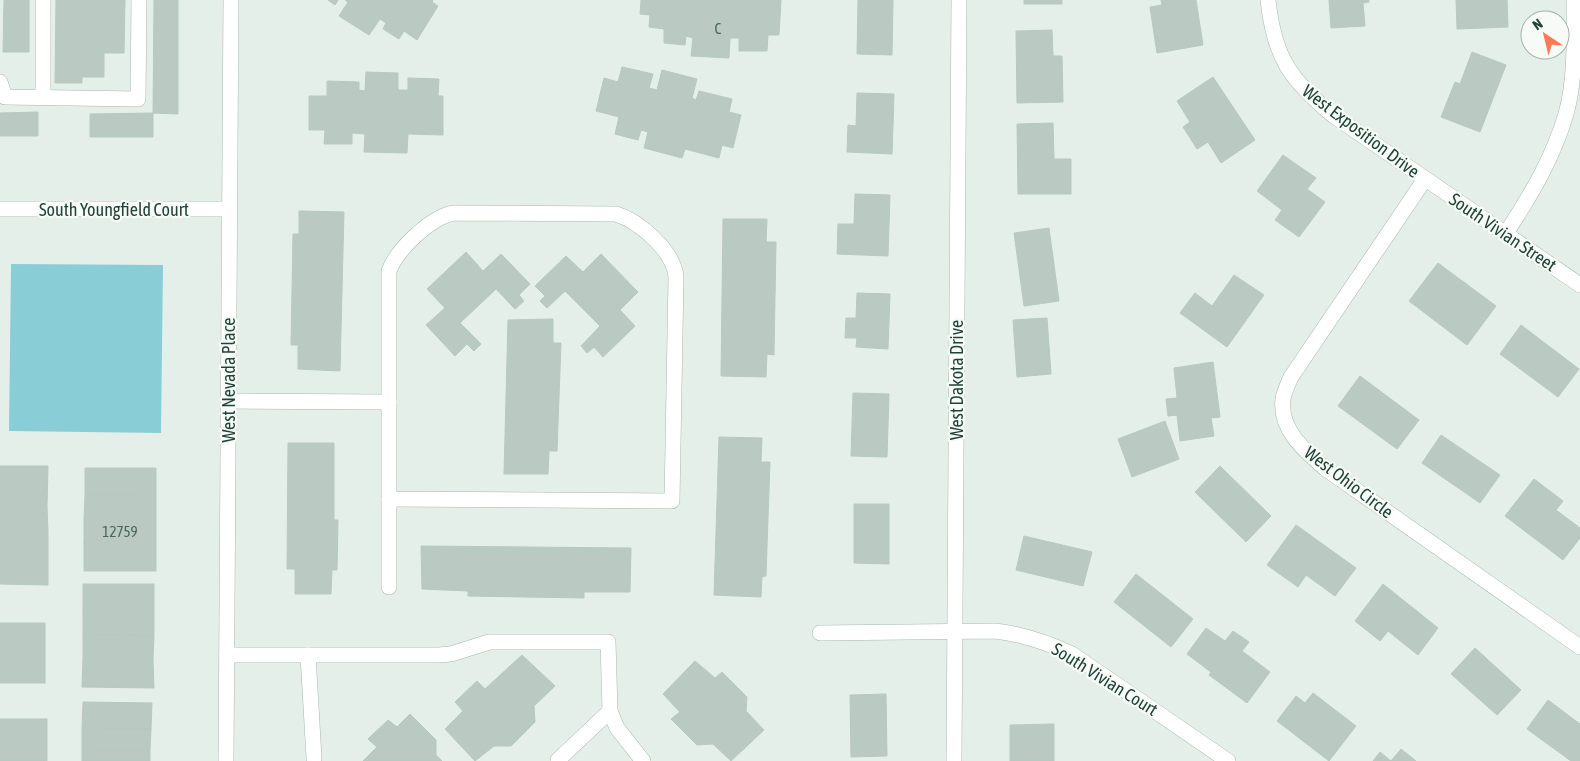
<svg xmlns="http://www.w3.org/2000/svg" width="1580" height="761" viewBox="0 0 1580 761" font-family="'Asap Condensed',sans-serif">
  <rect width="100%" height="100%" fill="#e5efea"/>
  <polygon fill="#89cdd7" points="11,264 163,265 161,433 9,431"/>
  <g fill="#bacac3" stroke="#b6c9c1">
    <polygon points="4,0 29,0 29,52 3,52"/>
    <polygon points="56,0 125,0 124,53 104,53 104,77 82,77 82,83 55,83"/>
    <polygon points="154,0 178,0 178,114 153,113"/>
    <polygon points="328,0 338,0 335,5"/>
    <polygon points="345,0 433,0 432,2 438,6 417,40 404,31 399,39 383,29 386,23 380,19 369,35 339,16 348,2"/>
    <polygon points="641,0 781,0 779,35 768,35 767,51 739,51 739,38 730,38 729,58 691,56 693,38 686,36 685,45 664,43 664,29 649,27 650,15 640,14"/>
    <polygon points="858,0 893,0 892,55 857,54"/>
    <rect x="1024" y="0" width="38" height="4"/>
    <polygon points="1161,0 1196,0 1203,45 1157,53 1150,7 1162,5"/>
    <polygon points="1329,0 1369,0 1369,2 1363,3 1365,26 1331,28"/>
    <polygon points="1456,0 1507,0 1508,27 1457,29"/>
    <polygon points="1052,30 1053,56 1062,56 1063,102 1017,103 1016,31"/>
    <polygon points="1472,52 1506,65 1480,132 1441,117 1455,82 1460,84"/>
    <polygon points="622,67 653,74 649,88 657,90 662,70 697,79 692,98 696,100 699,91 732,99 729,112 741,115 733,148 722,145 719,158 685,149 682,158 644,148 648,132 641,130 638,140 615,134 619,117 596,111 604,78 618,82"/>
    <polygon points="366,72 398,73 398,90 408,90 408,78 439,79 438,96 443,96 443,135 408,134 407,153 364,152 365,134 352,133 352,144 324,144 325,130 309,130 309,96 327,96 327,81 359,82 359,90 365,91"/>
    <polygon points="1213,77 1255,140 1221,163 1208,142 1197,149 1183,127 1190,122 1177,101"/>
    <polygon points="857,93 894,94 892,154 847,152 848,125 856,126"/>
    <polygon points="38,112 38,136 0,136 0,113"/>
    <polygon points="153,113 153,137 90,137 90,114"/>
    <polygon points="1053,123 1054,159 1071,159 1071,194 1018,194 1017,124"/>
    <polygon points="1283,155 1316,178 1307,189 1325,202 1299,237 1275,220 1282,210 1257,191"/>
    <polygon points="855,194 890,195 888,256 837,254 838,224 854,224"/>
    <polygon points="299,211 344,212 340,371 298,369 298,345 291,345 293,234 299,234"/>
    <polygon points="723,219 767,219 766,242 776,242 774,355 767,354 766,377 721,376"/>
    <polygon points="1049,228 1059,301 1024,306 1014,233"/>
    <polygon points="466,252 483,271 501,254 530,284 519,295 524,301 515,309 496,289 460,323 481,344 474,351 467,344 455,356 426,325 445,308 427,289"/>
    <polygon points="601,254 638,292 620,310 635,326 603,357 594,347 587,353 581,346 600,326 565,291 547,308 540,301 545,296 535,286 566,256 583,272"/>
    <polygon points="1438,263 1496,306 1467,345 1409,301"/>
    <polygon points="1234,275 1264,295 1227,347 1180,313 1195,293 1212,306"/>
    <polygon points="857,293 890,294 888,349 856,347 857,338 845,338 846,318 856,318"/>
    <polygon points="1047,318 1051,374 1017,377 1013,320"/>
    <polygon points="553,319 553,343 561,343 557,451 549,451 548,474 504,474 508,320"/>
    <polygon points="1521,325 1579,369 1558,397 1500,354"/>
    <polygon points="1213,362 1220,417 1211,418 1214,436 1180,441 1177,415 1168,416 1166,399 1177,398 1174,368"/>
    <polygon points="1360,376 1419,420 1397,449 1338,406"/>
    <polygon points="853,393 889,394 887,457 851,456"/>
    <polygon points="1165,421 1179,459 1132,477 1118,439"/>
    <polygon points="1441,435 1500,475 1480,503 1422,463"/>
    <polygon points="719,437 762,438 761,462 770,462 766,576 762,577 761,597 714,595"/>
    <polygon points="288,443 334,443 334,520 338,520 337,570 332,570 331,594 295,594 295,569 287,569"/>
    <polygon points="0,466 48,466 47,506 0,506"/>
    <polygon points="1220,466 1271,516 1246,542 1195,492"/>
    <polygon points="85,468 156,468 156,494 85,495"/>
    <polygon points="1534,479 1563,501 1556,510 1580,528 1580,538 1563,560 1505,516"/>
    <polygon points="156,494 156,519 84,519 85,495"/>
    <polygon points="854,504 889,504 889,564 854,563"/>
    <polygon points="0,506 47,506 48,532 0,532"/>
    <rect x="84" y="519" width="72" height="24"/>
    <polygon points="1296,525 1356,568 1335,596 1306,575 1298,587 1267,565"/>
    <rect x="0" y="532" width="48" height="27"/>
    <polygon points="1024,536 1092,552 1083,586 1016,570"/>
    <rect x="84" y="543" width="72" height="28"/>
    <polygon points="421,546 631,548 630,592 584,592 584,598 468,596 468,591 422,589"/>
    <polygon points="0,559 48,559 48,585 0,584"/>
    <polygon points="1136,574 1193,619 1171,647 1114,602"/>
    <rect x="83" y="584" width="71" height="28"/>
    <polygon points="1383,584 1438,628 1418,655 1388,631 1380,641 1355,621"/>
    <polygon points="83,612 154,612 154,636 83,634"/>
    <rect x="0" y="623" width="16" height="60"/>
    <rect x="16" y="623" width="29" height="60"/>
    <polygon points="1206,628 1225,641 1233,631 1249,642 1242,651 1270,672 1247,703 1209,675 1211,672 1187,654"/>
    <polygon points="83,634 154,636 153,659 83,659"/>
    <polygon points="1475,648 1521,690 1497,715 1451,674"/>
    <polygon points="522,655 555,686 534,706 535,722 511,746 494,746 475,761 445,729 463,711 455,702 477,681 485,689"/>
    <polygon points="83,659 153,659 154,688 82,687"/>
    <polygon points="695,661 715,678 722,672 747,697 746,711 764,730 731,761 713,744 697,745 671,719 680,712 663,694"/>
    <polygon points="1313,693 1356,726 1329,761 1277,721 1296,696 1305,703"/>
    <polygon points="886,694 887,756 851,757 850,695"/>
    <polygon points="1548,700 1580,724 1580,761 1571,761 1527,729"/>
    <polygon points="83,702 152,703 151,729 82,728"/>
    <polygon points="410,714 436,740 436,755 442,761 363,761 377,747 368,739 388,720 397,727"/>
    <rect x="0" y="719" width="19" height="42"/>
    <rect x="19" y="719" width="28" height="42"/>
    <polygon points="1054,724 1054,761 1010,761 1010,725"/>
    <polygon points="82,728 151,729 150,751 82,750"/>
    <polygon points="1401,749 1416,761 1373,761 1380,752 1391,761"/>
    <polygon points="82,750 150,751 150,761 82,761"/>
  </g>
  <g fill="none" stroke-linecap="round" stroke-linejoin="round">
    <g stroke="#a7b8b1" stroke-width="16">
      <g id="minor">
        <path d="M1268,0C1274,57 1290,80 1334,116L1580,285"/>
        <polyline points="0,82 5,97 138,99 139,0"/>
        <polyline points="43,97 43,0"/>
        <path d="M1425,179L1291,377C1288,384 1284,392 1283,399C1279,430 1305,451 1326,469L1580,647"/>
        <polyline points="0,209 229,209"/>
        <path d="M454,213L616,214C639,221 674,251 676,277L672,501L389,499V271C397,249 431,217 454,213Z"/>
        <path d="M1506,233C1531,195 1553,158 1566,114C1576,78 1574,37 1574,0"/>
        <polyline points="228,401 389,402"/>
        <polyline points="389,587 389,499"/>
        <path d="M820,633L995,631C1023,634 1046,642 1072,654L1228,761"/>
        <polyline points="227,655 439,655 451,654 489,642 608,642 610,711 617,728 643,761"/>
        <polyline points="308,655 314,758"/>
        <polyline points="226,761 231,0"/>
        <polyline points="560,761 558,760 610,711"/>
        <polyline points="954,761 959,0"/>
      </g>
    </g>
    <use href="#minor" stroke="#fff" stroke-width="15"/>
  </g>
  <g text-anchor="middle" dominant-baseline="central" stroke-width="4.5" stroke-linejoin="round" paint-order="stroke">
    <g font-size="15" fill="#48655c">
      <text x="718" y="28">C</text>
      <text x="120" y="531">12759</text>
    </g>
    <g font-size="18" fill="#224339" stroke="#f6fbf8">
      <text transform="translate(1361 131) rotate(37)">West Exposition Drive</text>
      <text x="114" y="209">South Youngfield Court</text>
      <text transform="translate(1503 232) rotate(34)">South Vivian Street</text>
      <text transform="translate(228 380) rotate(-90)">West Nevada Place</text>
      <text transform="translate(956 380) rotate(-90)">West Dakota Drive</text>
      <text transform="translate(1349 482) rotate(37)">West Ohio Circle</text>
      <text transform="translate(1105 679) rotate(32)">South Vivian Court</text>
    </g>
  </g>
  <g transform="translate(1545 35) rotate(325)"><circle r="24" fill="#f6fbf8" stroke="#a1b1ac"/>
  <path d="M0-4L9 19L0 12L-9 19Z" fill="#fc7b56"/>
  <text y="-8" font-size="14" font-weight="bold" text-anchor="middle" fill="#224339">N</text>
  </g>
</svg>
